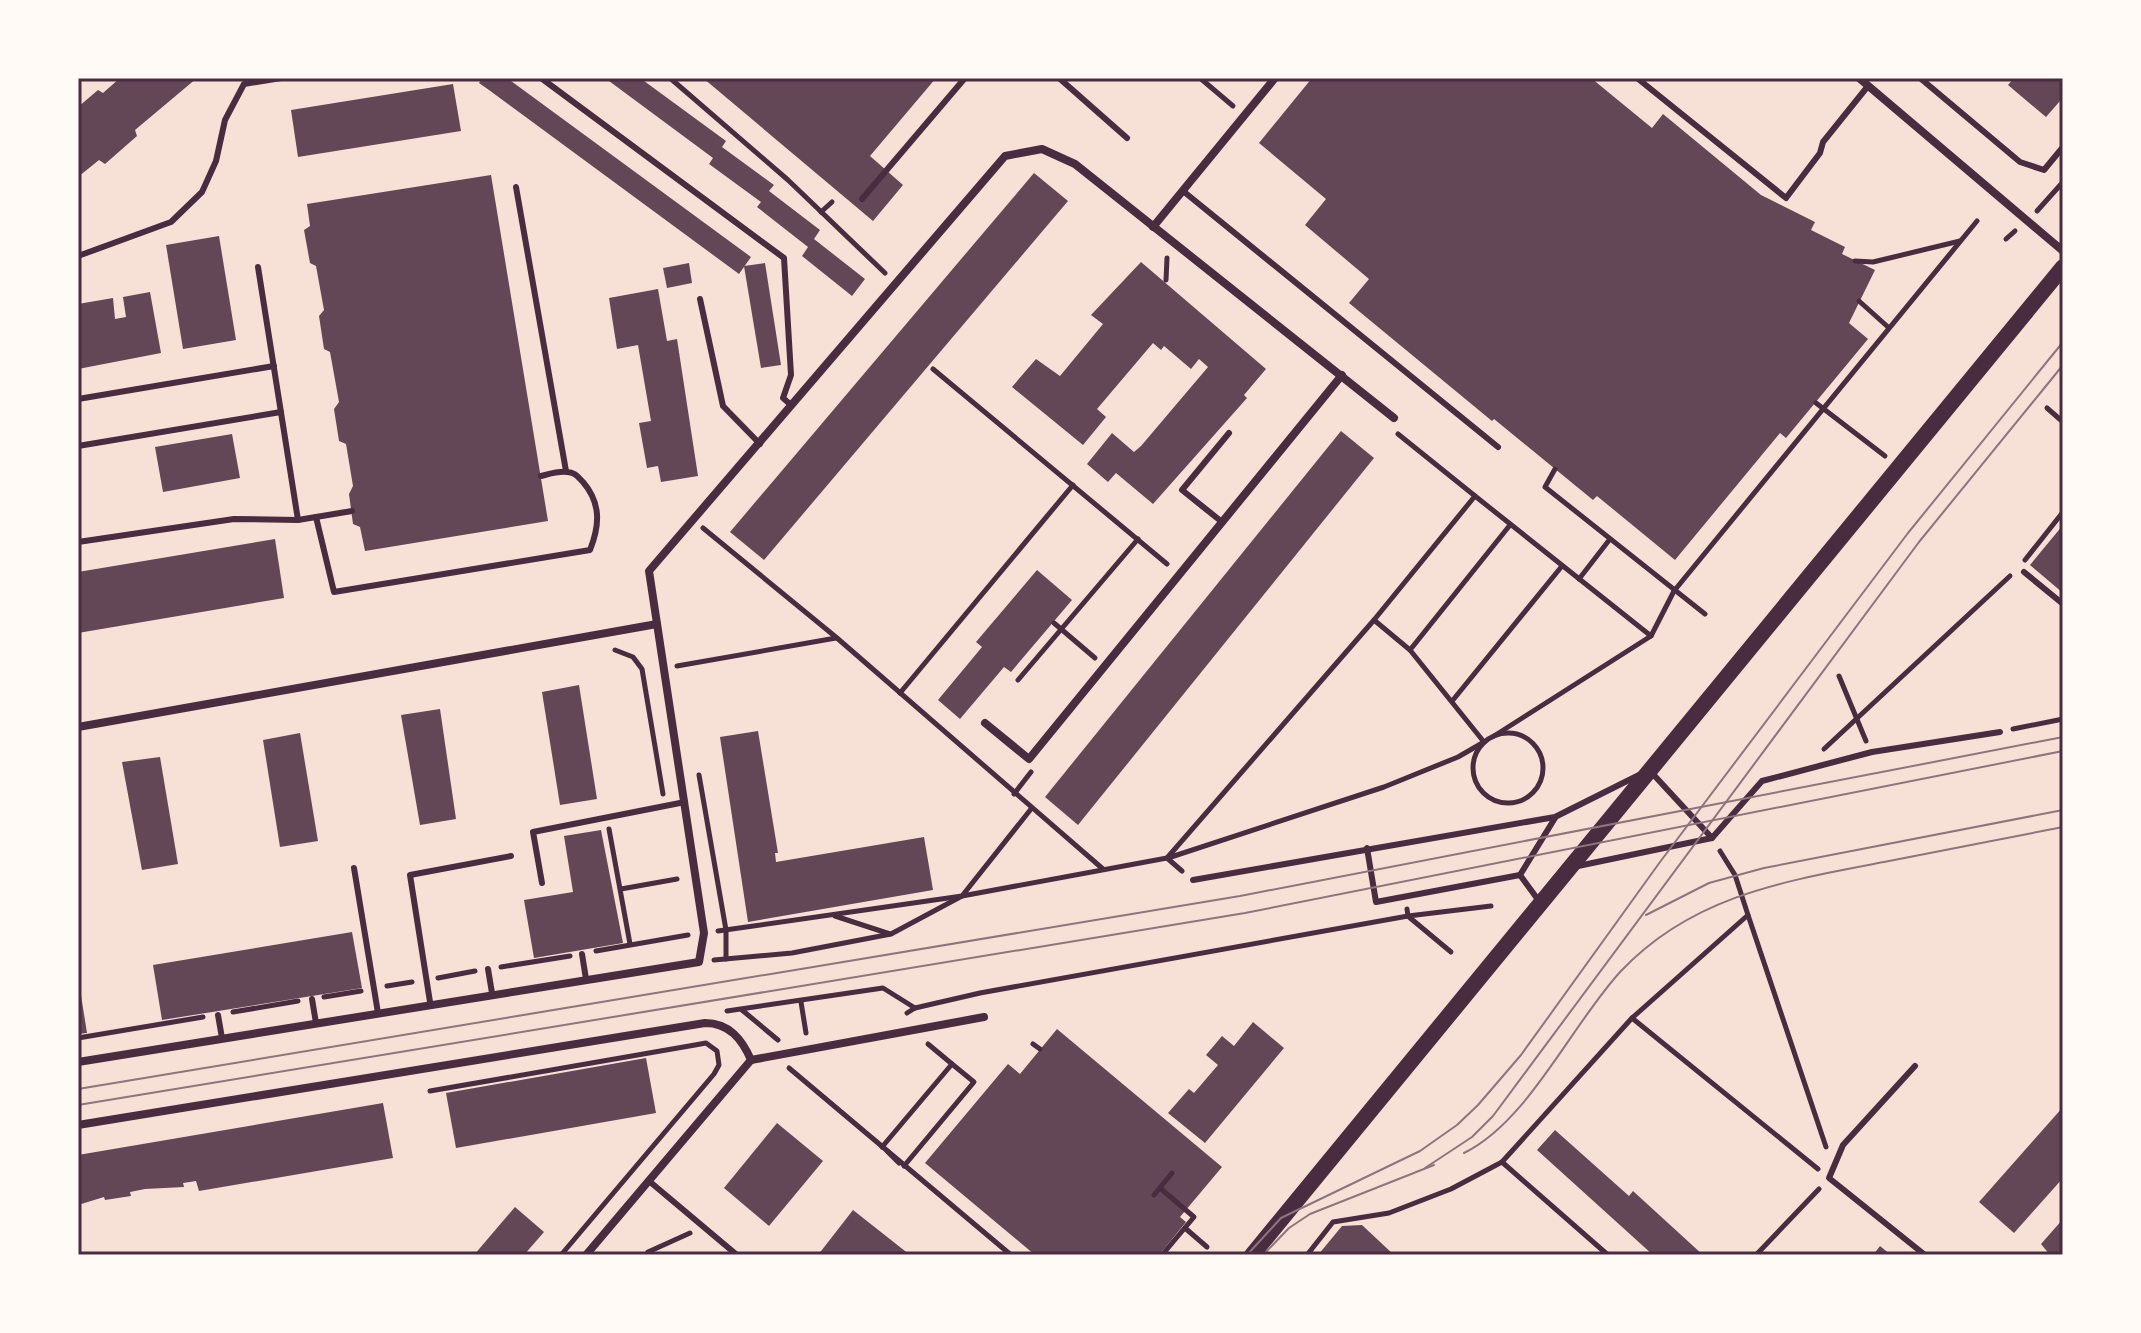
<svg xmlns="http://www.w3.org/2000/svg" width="2141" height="1333" viewBox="0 0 2141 1333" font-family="'PT Sans Narrow',sans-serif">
  <rect width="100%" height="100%" fill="#f7e1d7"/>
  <g fill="#644757">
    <polygon points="120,78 197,78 135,130 137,136 105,164 99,160 78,177 78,107 98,90 103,93"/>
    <polygon points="482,78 507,78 751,257 739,274 489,90 479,83"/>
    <polygon points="605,78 640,78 726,141 722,147 774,185 769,191 820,230 814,239 865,279 852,296 802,256 808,247 757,207 761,202 709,164 713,158"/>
    <polygon points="703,78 936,78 870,156 903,185 873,221"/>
    <polygon points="1312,78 1591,78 1652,128 1663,114 1761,195 1815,222 1811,230 1845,247 1842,254 1875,270 1849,323 1868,339 1786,438 1780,433 1675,560 1597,496 1593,500 1494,419 1492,421 1349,303 1369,279 1305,225 1326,199 1259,143"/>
    <polygon points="2014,78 2063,78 2063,103 2060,101 2046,117 2008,85"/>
    <polygon points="453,84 461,131 298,157 291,110"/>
    <polygon points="1034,173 1068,201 764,560 730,532"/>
    <polygon points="491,175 548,521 365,551 360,527 353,524 349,494 353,486 346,444 339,441 334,409 339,402 330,352 324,349 319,316 324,310 316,266 310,263 304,230 310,226 307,204"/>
    <polygon points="219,236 236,340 183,349 166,245"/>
    <polygon points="1141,262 1266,369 1244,395 1247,398 1153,504 1116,473 1108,482 1087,464 1112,433 1134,452 1141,446 1208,367 1199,359 1191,369 1164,346 1161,350 1153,343 1097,409 1106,417 1083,445 1012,387 1036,359 1060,376 1103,324 1091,315"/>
    <polygon points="689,263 692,283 667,288 663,268"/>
    <polygon points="765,263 781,365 761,368 744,266"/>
    <polygon points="658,289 667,341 677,339 698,476 661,482 658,466 647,468 639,423 651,421 638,345 617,349 609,298"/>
    <polygon points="150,292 161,353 78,369 78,304 113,298 115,319 126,317 123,297"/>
    <polygon points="1341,431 1374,458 1078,825 1045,797"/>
    <polygon points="232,434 240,478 163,492 155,447"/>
    <polygon points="2063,525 2063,593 2030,565"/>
    <polygon points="275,539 284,598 78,633 78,572"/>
    <polygon points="1037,570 1072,600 1011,672 1004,667 960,719 938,700 982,647 976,642"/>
    <polygon points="579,685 597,799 560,805 542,692"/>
    <polygon points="440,709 456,819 420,825 401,715"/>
    <polygon points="758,731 778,853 775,853 776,862 924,837 933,890 748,922 720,737"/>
    <polygon points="300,733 318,841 280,847 263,740"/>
    <polygon points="160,757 178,864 142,870 122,762"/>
    <polygon points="601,830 623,943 534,958 524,900 573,892 564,836"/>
    <polygon points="352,932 362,988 162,1020 153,965"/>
    <polygon points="80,989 87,1033 78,1034 78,990"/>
    <polygon points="1253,1022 1284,1048 1205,1143 1168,1113 1189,1089 1194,1093 1218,1065 1206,1055 1222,1036 1234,1046"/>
    <polygon points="1057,1029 1222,1167 1180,1217 1186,1222 1159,1255 1035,1255 925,1163 1008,1064 1020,1074"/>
    <polygon points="646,1058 656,1113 456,1148 446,1093"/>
    <polygon points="383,1103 393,1158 199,1191 196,1181 183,1183 184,1187 145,1189 130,1192 131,1196 105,1200 104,1197 78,1205 78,1155"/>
    <polygon points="2063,1107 2063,1178 2014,1233 1979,1202"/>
    <polygon points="777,1123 823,1161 769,1226 724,1188"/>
    <polygon points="1555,1130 1629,1196 1633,1191 1703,1255 1653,1255 1537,1150"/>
    <polygon points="515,1207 544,1232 524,1255 474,1255"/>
    <polygon points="853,1210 910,1255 818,1255"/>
    <polygon points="2063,1219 2063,1255 2050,1255 2041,1244"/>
    <polygon points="1362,1225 1394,1255 1318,1255 1342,1226"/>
    <polygon points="1880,1246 1891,1255 1873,1255"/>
  </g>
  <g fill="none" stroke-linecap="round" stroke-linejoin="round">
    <g stroke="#4a2c40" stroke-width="5">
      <polyline points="670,78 788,180 885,273"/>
      <polyline points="1200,78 1233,106"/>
      <polyline points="2037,211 2063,182"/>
      <polyline points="821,212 832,202"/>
      <polyline points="2006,239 2015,231"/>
      <polyline points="1855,261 1873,262 1960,241"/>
      <polyline points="1166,280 1167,258"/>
      <polyline points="1859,301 1888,327"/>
      <polyline points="933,369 1167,564"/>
      <polyline points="1816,403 1885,456"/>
      <polyline points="2047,408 2063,422"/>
      <polyline points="1555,469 1545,487 1705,614"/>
      <polyline points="1475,496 1651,636"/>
      <polyline points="703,528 837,638 1103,869"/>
      <polyline points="2025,560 2063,512"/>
      <polyline points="1579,579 1610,539"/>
      <polyline points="1054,623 1095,658"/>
      <polyline points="615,650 633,657 642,669 663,794"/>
      <polyline points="1410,650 1510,525"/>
      <polyline points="677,666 836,638"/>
      <polyline points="1839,676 1866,741"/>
      <polyline points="1018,680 1138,539"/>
      <polyline points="900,693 1073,485"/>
      <polyline points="1453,700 1562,566"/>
      <polyline points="2013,729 2063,719"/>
      <circle cx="1508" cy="768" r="35"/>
      <polyline points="1494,736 1651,636 1674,591 1977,221"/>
      <polyline points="1824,749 2010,576"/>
      <polyline points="699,775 726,930 726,959"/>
      <polyline points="1014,794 1031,772"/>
      <polyline points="609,829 630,944"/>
      <polyline points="1171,857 1384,787 1458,757 1484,742 1410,650 1374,620"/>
      <polyline points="1167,858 1374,620 1475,496 1398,434"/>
      <polyline points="621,889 677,879"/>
      <polyline points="1748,915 1826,1147"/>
      <polyline points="835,916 890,934"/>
      <polyline points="1408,916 1491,906"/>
      <polyline points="1409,917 1451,952"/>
      <polyline points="718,931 962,896 1167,858 1182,871"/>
      <polyline points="596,951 688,935"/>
      <polyline points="714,960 792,953 891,934 962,896 1031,809"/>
      <polyline points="501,967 570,956"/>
      <polyline points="438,978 475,971"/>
      <polyline points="387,986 412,982"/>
      <polyline points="324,997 361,991"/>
      <polyline points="801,1002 806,1033"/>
      <polyline points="742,1010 778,1040"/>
      <polyline points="727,1011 883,988 915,1008"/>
      <polyline points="233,1012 298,1001"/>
      <polyline points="907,1013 915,1008 980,993 1408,916 1407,909"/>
      <polyline points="1632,1018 1818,1169"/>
      <polyline points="78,1038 203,1017"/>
      <polyline points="1033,1044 1040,1049"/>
      <polyline points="789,1068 1011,1255"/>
      <polyline points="430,1091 695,1045 706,1043 717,1051 719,1065 714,1074 561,1255"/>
      <polyline points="882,1147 952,1064 928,1044"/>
      <polyline points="887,1151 899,1163"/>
      <polyline points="1502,1162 1608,1255"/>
      <polyline points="904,1166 974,1082 952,1064"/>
      <polyline points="1160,1188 1194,1217 1162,1255"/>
      <polyline points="1154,1195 1172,1173"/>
      <polyline points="1185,1228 1207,1247"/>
      <polyline points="648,1252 690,1233"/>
      <polyline points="1307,1255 1333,1222 1389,1213 1451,1189 1502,1162 1632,1018 1748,915 1735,875 1720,851"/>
      <polyline points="1756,1255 1819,1189"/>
    </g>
    <g stroke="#4a2c40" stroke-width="6">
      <polyline points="541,78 784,258 791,375 783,398 791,405"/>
      <polyline points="1059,78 1127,138"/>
      <polyline points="1637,78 1786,198 1820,153 1823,142 1868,86"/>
      <polyline points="1920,78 2020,162 2044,170 2063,147"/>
      <polyline points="516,187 566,471"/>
      <polyline points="1183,191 1498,447"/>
      <polyline points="862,199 965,78"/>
      <polyline points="78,256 171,222 202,192 216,161 225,120 244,84 281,78"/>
      <polyline points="258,267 298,520"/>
      <polyline points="700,299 723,406 760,444"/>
      <polyline points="78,399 274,366"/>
      <polyline points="78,446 281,412"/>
      <path d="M316,517L334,592L590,550C600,525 601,503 583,482C578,477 575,472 567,472C559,471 549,474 541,476"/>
      <polyline points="1222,522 1182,490 1229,433"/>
      <polyline points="78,542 234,519 298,520 352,511"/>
      <polyline points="2024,572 2063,604"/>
      <polyline points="1652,773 1712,838"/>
      <polyline points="1367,848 1376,902 1520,875 1555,818"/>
      <polyline points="1578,866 1712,838 1762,781 1872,752 2000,732"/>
      <polyline points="354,868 378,1013"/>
      <polyline points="1520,875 1539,901"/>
      <polyline points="1193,880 1555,817 1639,775"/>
      <polyline points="542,883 533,832 685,802"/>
      <polyline points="582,954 586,979"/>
      <polyline points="488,969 492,993"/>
      <polyline points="312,999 316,1023"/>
      <polyline points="430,1002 410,875 511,856"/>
      <polyline points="218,1015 222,1038"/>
      <polyline points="1915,1066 1843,1145 1829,1178 1925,1255"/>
      <polyline points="649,1181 737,1255"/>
    </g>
    <g stroke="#4a2c40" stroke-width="8">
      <polyline points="1859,78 2063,251"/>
      <polyline points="1153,227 1275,78"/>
      <polyline points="985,723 1029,759 1342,375"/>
      <polyline points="78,727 657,624"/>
      <polyline points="751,1060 984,1017"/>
      <polyline points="78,1062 699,962 704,933 649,571 1005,156 1042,149 1075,164 1394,418"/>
      <path d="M78,1125L705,1023C729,1023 742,1039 751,1060"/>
      <polyline points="586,1255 751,1060"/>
    </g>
    <polyline stroke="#4a2c40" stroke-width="16" points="1252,1255 2063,267"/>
    <g stroke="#8f747c" stroke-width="2">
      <polyline points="1646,915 1709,883 1764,868 2063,810"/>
      <polyline points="78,1089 1240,896 2063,737"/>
      <polyline points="78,1105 1245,913 2063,751"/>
      <path d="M1464,1153C1529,1121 1571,1025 1621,971C1693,895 1786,881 1884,862C1944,850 2003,839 2063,827"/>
      <polyline points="1425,1168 1472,1137 1493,1116 1919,542 2063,365"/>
      <polyline points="1247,1255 1281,1218 1420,1151 1457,1125 1478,1105 1521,1055 1660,862 1908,533 2063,342"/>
      <polyline points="1263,1255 1289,1228 1310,1214 1434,1165"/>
    </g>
  </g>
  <rect width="2141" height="1333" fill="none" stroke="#fffaf5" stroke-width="160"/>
  <rect x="80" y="80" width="1981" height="1173" fill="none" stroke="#4a2c40" stroke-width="3"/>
</svg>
